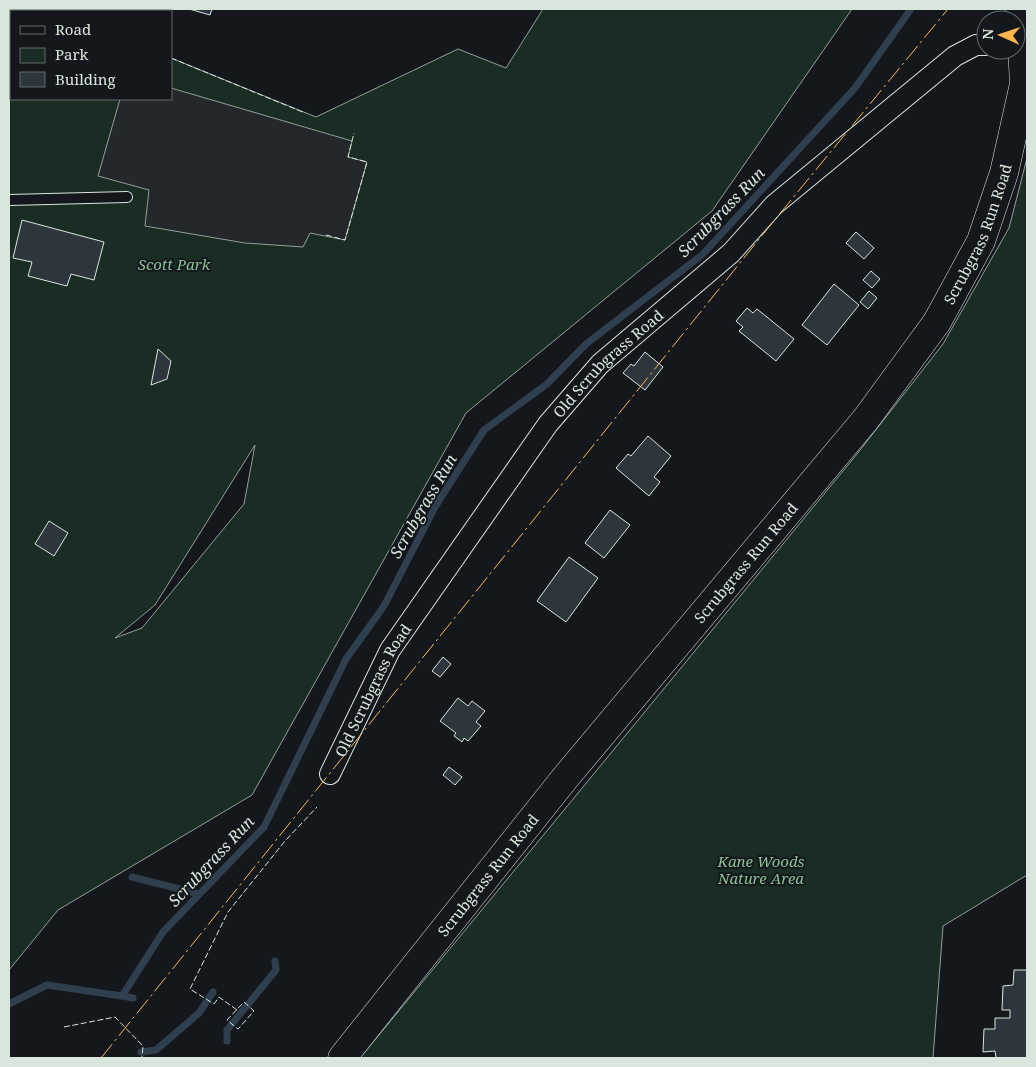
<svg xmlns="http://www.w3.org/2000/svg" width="1036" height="1067" viewBox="0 0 1036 1067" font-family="'Noto Serif',serif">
  <rect width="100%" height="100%" fill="#14181c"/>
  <g fill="#1a2d24" stroke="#939e99" fill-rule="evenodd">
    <path d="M9,9H48L55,11H11V99H171V58L316,117L458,49L506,68L543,9H852L712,211L466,413L252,795L58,910L9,970ZM255,445L244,504L142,628L115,638L155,605Z"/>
    <polygon points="1027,158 1027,875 943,926 933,1058 360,1058 857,454 943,344 1009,228"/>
  </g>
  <polygon fill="#24282b" stroke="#939e99" points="171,88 352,141 348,157 367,162 345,240 310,233 303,247 245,243 145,226 149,190 98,176 120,99 171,99"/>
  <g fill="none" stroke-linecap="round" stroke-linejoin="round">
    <g stroke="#2f3f4d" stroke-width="7">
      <polyline points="132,877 199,894"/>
      <polyline points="122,996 133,998"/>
      <polyline points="9,1004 47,985 122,996 163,932 264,827 346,659 384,606 435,507 484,430 547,384 586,344 702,255 855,88 911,9"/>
      <polyline points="227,1041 227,1030 276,970 275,961"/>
      <polyline points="141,1052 156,1050 199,1013 213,992"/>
    </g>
  </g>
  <g fill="#2c363c" stroke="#d8e6dc">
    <polygon points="189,9 212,9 210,15"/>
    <polygon points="22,220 104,242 94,280 71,274 67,286 28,276 32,262 13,258"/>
    <polygon points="856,232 874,248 864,259 846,243"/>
    <polygon points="871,271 880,279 872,288 863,280"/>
    <polygon points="834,284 859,305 827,345 802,325"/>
    <polygon points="869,291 877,298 868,309 860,302"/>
    <polygon points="747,308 753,313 757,309 794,339 776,361 739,331 743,327 736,321"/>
    <polygon points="158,349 171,361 167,379 151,385"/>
    <polygon points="645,352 663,367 645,390 623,373 631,364 634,366"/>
    <polygon points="648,436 671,456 654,477 660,482 649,496 616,468 628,454 631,456"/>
    <polygon points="610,510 630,525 604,558 585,543"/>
    <polygon points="49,521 68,533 54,556 35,544"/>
    <polygon points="569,557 598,578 566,622 537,601"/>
    <polygon points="443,657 451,664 440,677 432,671"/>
    <polygon points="458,698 468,706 472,701 485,711 476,722 481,726 468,741 464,738 462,742 454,736 456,733 440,721"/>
    <polygon points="449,767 462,777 455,785 443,775"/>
    <polygon points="1014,970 1027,970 1027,1058 996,1058 995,1051 983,1052 984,1029 995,1029 995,1018 1010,1018 1010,1010 1002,1010 1003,986 1013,985"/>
  </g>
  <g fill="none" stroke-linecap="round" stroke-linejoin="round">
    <g stroke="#d8e6dc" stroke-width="12">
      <polyline id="lane" points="9,200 127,197"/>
    </g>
    <g stroke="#d8e6dc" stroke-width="22">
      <g id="street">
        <path id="s1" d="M330,774L390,650L548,424L600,364L731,253L774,205L955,56L976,45H986"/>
      </g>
    </g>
    <g stroke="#d8e6dc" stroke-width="29">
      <g id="secondary">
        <path id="s2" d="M342,1058L565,778L866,419L937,322L981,241L1004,173L1024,84L1020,9"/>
      </g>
    </g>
    <use href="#lane" stroke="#14181c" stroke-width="10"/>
    <use href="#street" stroke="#14181c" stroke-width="20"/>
    <use href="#secondary" stroke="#14181c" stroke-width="28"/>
    <g stroke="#d8e6dc" stroke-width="1" stroke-dasharray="6 2.5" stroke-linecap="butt">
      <polyline points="48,9 55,11"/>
      <polyline points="171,58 305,113"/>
      <polyline points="326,235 345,240 367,162 348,157 354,133"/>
      <polygon points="244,1002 254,1011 238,1029 227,1020"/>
      <polyline points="237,1010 219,997 214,1004 190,989 228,912 285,841 317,807"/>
      <polyline points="64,1027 115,1017 143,1046 142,1058"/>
    </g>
    <polyline stroke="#ffb74d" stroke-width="1" stroke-dasharray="18 4 2.5 4" stroke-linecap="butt" points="101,1058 764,233 948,9"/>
  </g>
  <g text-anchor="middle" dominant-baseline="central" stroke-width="4" stroke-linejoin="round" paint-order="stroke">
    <g font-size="15" fill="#d8e6dc" stroke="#14181c">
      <text stroke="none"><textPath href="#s2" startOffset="1044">Scrubgrass Run Road</textPath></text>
      <text stroke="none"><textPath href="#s1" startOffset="499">Old Scrubgrass Road</textPath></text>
      <text stroke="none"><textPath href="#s2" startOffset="639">Scrubgrass Run Road</textPath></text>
      <text stroke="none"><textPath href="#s1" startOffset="94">Old Scrubgrass Road</textPath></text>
      <text stroke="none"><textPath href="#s2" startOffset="234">Scrubgrass Run Road</textPath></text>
    </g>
    <g font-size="15" font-style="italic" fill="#8ac095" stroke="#14181c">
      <text x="174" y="264">Scott Park</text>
      <text x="761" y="861">Kane Woods<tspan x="761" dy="17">Nature Area</tspan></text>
    </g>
    <g font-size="16" font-style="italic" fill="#d8e6dc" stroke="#14181c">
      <text transform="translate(721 212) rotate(-46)">Scrubgrass Run</text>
      <text transform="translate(423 506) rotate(-60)">Scrubgrass Run</text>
      <text transform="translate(211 861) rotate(-47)">Scrubgrass Run</text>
    </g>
  </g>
  <rect width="1036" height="1067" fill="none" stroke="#d8e6dc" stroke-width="20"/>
  <rect x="10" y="10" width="162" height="90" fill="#14181c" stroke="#626a69"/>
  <rect x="20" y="26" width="25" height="8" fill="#14181c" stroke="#626a69"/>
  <text x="55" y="35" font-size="15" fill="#d8e6dc">Road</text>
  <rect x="20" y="48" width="25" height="15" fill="#1a2d24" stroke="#626a69"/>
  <text x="55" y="60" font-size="15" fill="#d8e6dc">Park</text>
  <rect x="20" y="72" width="25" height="15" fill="#2c363c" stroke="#626a69"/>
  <text x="55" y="85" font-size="15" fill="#d8e6dc">Building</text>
  <g transform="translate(1001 35) rotate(273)"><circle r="24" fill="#14181c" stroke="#626a69"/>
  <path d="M0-4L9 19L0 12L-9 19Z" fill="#ffb74d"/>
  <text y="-8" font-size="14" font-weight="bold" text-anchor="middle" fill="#d8e6dc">N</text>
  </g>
</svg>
